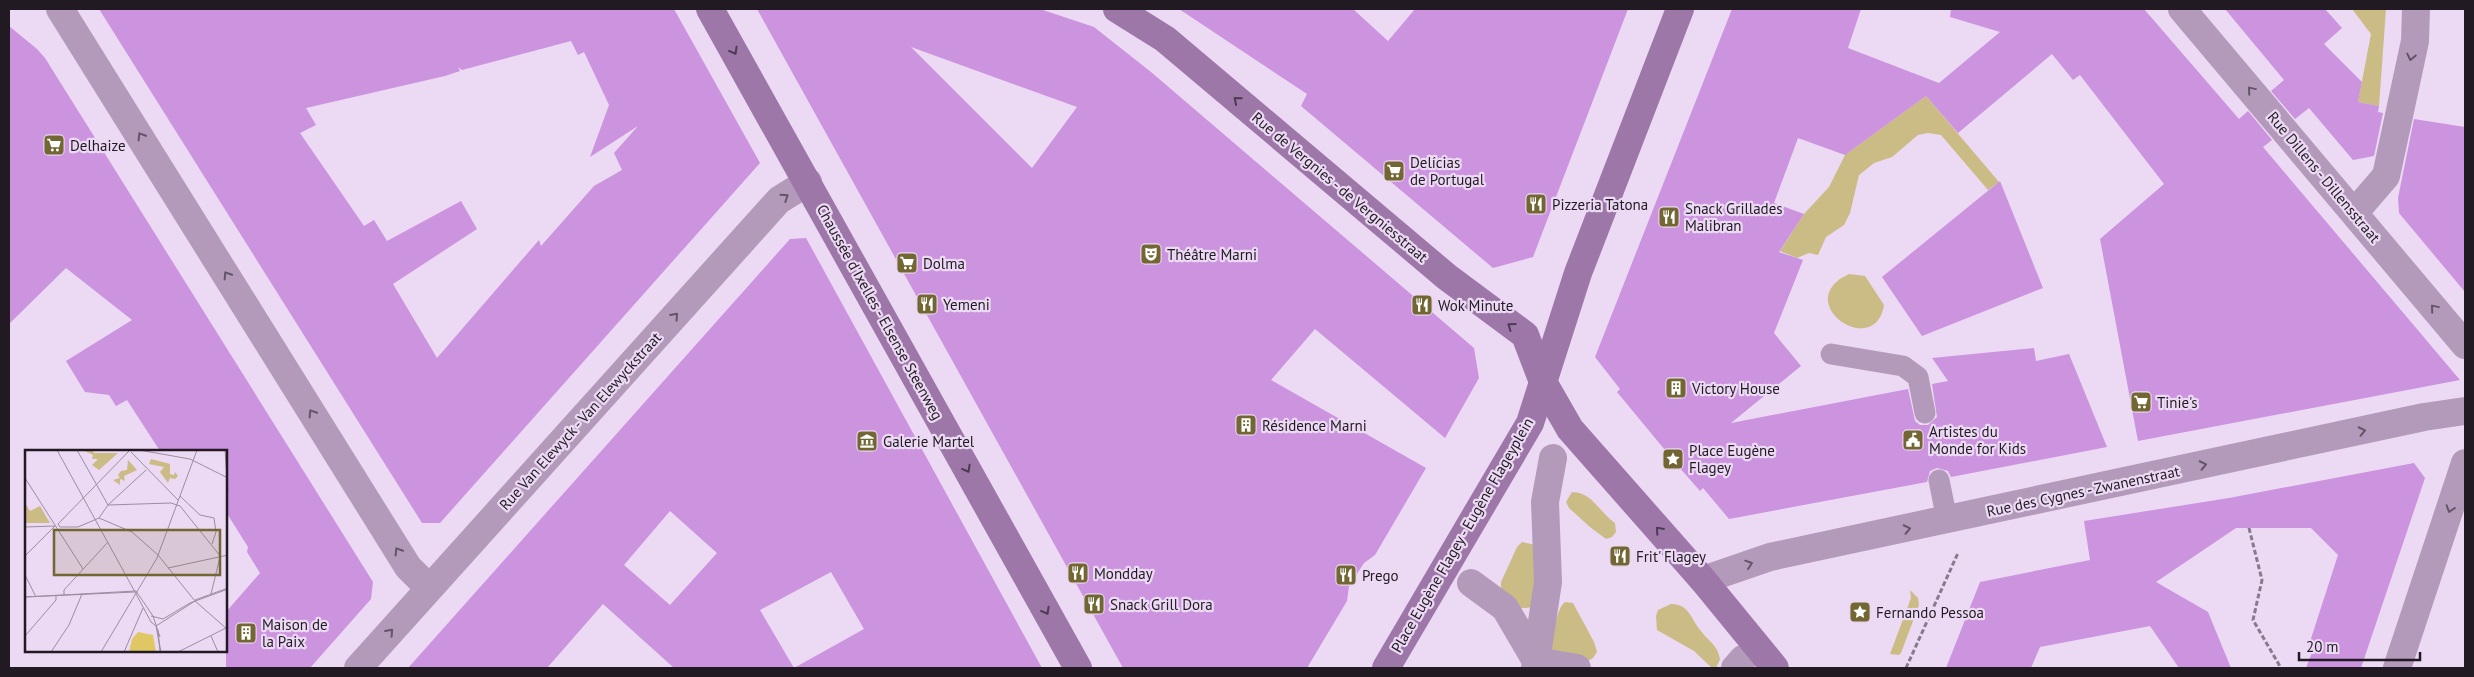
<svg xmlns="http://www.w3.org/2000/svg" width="2474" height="677" viewBox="0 0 2474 677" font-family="'PT Sans',sans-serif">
  <rect width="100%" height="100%" fill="#ecd9f3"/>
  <g fill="#cabc84">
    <polygon points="2352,9 2386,9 2379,106 2358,102 2371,34"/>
    <polygon points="1926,96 1999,182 1988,190 1941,135 1928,133 1918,135 1892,157 1874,163 1859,175 1850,213 1844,225 1826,237 1818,255 1809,253 1797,258 1780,251 1804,214 1829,187 1845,155"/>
    <path d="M1849,274L1865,276L1884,305C1875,361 1789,302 1849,274Z"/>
    <path d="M1572,492C1592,492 1600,513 1615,523L1616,532L1612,537L1606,539L1590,527L1569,508L1566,502Z"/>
    <path d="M1522,542L1536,545L1534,606C1516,613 1500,602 1501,582L1517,547Z"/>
    <polygon points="1910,590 1918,598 1919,605 1901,653 1899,655 1890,654 1911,598"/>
    <path d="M1565,602L1573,603L1594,642L1597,652L1593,658L1585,663L1551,652L1547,637C1559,624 1556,609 1565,602Z"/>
    <path d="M1671,604C1690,604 1691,620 1701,631C1709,642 1717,644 1720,659L1716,668H1712L1694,651L1657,630L1656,616L1658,610Z"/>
  </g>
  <g fill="#cc93df" fill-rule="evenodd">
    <path d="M99,9H674L760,163L440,523H422ZM571,41L578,55L584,52L609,105L590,157L638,126L614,153L622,170L594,186L541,246L539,240L437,358L393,284L477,229L461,201L387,241L374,220L364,226L300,133L316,125L306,108L445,76L460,71L458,67L462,70Z"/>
    <path d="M757,9H1040L1094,27L1151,72L1474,348L1479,378L1445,438L1315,329L1271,380L1426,468L1375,555L1364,563L1349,586L1347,601L1307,668H1123ZM911,47L1077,107L1032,168Z"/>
    <polygon points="1179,9 1353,9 1388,41 1415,9 1628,9 1533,257 1493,268 1301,106 1307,94"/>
    <polygon points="1732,9 1861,9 1848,48 1939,83 2000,32 1950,17 1951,9 2144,9 2239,119 2248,111 2272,140 2263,147 2460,380 2138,441 2100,239 2164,184 2080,75 2073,80 2052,54 1958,133 1926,96 1845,155 1798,138 1774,203 1804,214 1779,252 1803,260 1774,333 1801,366 1731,423 1908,389 1915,421 1920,425 1928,425 1937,417 1932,384 1948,381 1932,358 2034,348 2036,361 2069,354 2107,447 1951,477 1948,471 1937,468 1930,471 1927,482 1729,519 1703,488 1700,491 1679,467 1617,392 1620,389 1595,357"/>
    <polygon points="2225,9 2325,9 2342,28 2324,44 2362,82 2358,102 2379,106 2378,112 2383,113 2374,156 2353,160 2309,108 2295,119 2271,91 2284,80"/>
    <polygon points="9,26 37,49 45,58 373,582 371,599 310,668 226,668 226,612 260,573 247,552 248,547 226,512 226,451 160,451 127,400 116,406 109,395 85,392 66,361 132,320 66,268 9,324"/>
    <polygon points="2414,119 2465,127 2465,292 2399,213 2398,198"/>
    <polygon points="2000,181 2043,288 1922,336 1882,277"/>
    <path d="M806,238L1042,668H674L603,604L547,668H408L790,239ZM670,511L717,553L670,605L624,565ZM831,572L864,629L794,668L760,610Z"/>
    <polygon points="2414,463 2425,478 2361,668 2306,668 2313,650 2308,648 2338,555 2311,528 2236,528 2156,582 2208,612 2231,668 2179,668 2150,626 2040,647 2031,668 1946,668 1980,582 2090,560 2084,521 2229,498"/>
  </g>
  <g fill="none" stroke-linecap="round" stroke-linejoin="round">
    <g stroke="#877a8c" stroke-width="3" stroke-dasharray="5 2.5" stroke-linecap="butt">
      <polyline points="2249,528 2262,580 2253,620 2281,668"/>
      <polyline points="1906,668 1958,553"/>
    </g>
    <g stroke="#b39abb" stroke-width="21">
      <polyline points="1831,354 1903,366 1918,377 1925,413"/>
      <polyline points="1939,480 1947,520"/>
    </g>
    <g stroke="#b39abb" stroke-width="28">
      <polyline points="60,9 408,567 429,588"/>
      <polyline points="2182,9 2465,345"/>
      <polyline points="2355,212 2386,176 2415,41 2416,9"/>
      <polyline points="1703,580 1770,557 2424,417 2465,411"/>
      <polyline points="1471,583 1505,608 1536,661 1577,668"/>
      <polyline points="358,668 779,200 808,182"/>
      <polyline points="1535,668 1548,582 1545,502 1553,458"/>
      <polyline points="1735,668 1743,659"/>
      <polyline points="2397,668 2465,463"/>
    </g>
    <g stroke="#9c77a8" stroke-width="28">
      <polyline points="710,9 1078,668"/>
      <polyline points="1117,9 1165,39 1447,277 1525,335 1543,382 1570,429 1703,580 1775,668"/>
      <polyline points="1386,668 1530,423 1578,273 1680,9"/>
    </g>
  </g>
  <defs><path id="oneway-chevron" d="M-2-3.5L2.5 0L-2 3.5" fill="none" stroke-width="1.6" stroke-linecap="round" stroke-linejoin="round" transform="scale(1.25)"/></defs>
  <g stroke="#4c3b52">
    <use href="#oneway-chevron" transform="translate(734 51) rotate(61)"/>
    <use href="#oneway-chevron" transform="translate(1237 100) rotate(-140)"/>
    <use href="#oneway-chevron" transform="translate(1511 326) rotate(-144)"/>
    <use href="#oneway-chevron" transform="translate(967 469) rotate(61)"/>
    <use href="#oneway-chevron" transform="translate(1659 530) rotate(-131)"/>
    <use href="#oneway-chevron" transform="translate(1046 611) rotate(61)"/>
  </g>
  <g stroke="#635467">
    <use href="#oneway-chevron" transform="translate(2411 57) rotate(102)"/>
    <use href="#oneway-chevron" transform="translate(2251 90) rotate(-130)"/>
    <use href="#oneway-chevron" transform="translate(141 136) rotate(-122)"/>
    <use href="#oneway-chevron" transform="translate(785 197) rotate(-34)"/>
    <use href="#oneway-chevron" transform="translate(227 275) rotate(-122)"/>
    <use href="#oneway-chevron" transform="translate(2434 308) rotate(-130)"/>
    <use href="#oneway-chevron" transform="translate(675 316) rotate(-48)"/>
    <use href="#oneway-chevron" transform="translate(312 413) rotate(-122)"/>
    <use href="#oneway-chevron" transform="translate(2362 431) rotate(-12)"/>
    <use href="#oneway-chevron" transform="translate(2203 465) rotate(-12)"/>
    <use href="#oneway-chevron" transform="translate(2450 509) rotate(108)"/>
    <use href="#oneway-chevron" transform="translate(1907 529) rotate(-12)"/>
    <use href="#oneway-chevron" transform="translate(398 551) rotate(-122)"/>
    <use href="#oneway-chevron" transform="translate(1749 564) rotate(-19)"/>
    <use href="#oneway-chevron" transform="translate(390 632) rotate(-48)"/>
  </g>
  <defs>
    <g id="supermarket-square" transform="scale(1.125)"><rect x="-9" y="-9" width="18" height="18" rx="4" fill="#726633" stroke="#ecd9f3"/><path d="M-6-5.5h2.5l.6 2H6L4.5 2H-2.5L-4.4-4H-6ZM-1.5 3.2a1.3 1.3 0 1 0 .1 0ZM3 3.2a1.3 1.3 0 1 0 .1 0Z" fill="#fff"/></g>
    <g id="restaurant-square" transform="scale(1.125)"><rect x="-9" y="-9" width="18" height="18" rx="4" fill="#726633" stroke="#ecd9f3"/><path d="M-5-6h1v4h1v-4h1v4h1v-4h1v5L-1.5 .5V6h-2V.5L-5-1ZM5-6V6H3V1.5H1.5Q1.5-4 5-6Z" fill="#fff"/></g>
    <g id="theatre-square" transform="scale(1.125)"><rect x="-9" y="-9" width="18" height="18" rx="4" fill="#726633" stroke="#ecd9f3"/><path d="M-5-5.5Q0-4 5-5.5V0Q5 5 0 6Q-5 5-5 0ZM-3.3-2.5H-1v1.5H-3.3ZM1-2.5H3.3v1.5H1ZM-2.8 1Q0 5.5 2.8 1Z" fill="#fff"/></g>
    <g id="building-square" transform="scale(1.125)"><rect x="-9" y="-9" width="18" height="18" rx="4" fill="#726633" stroke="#ecd9f3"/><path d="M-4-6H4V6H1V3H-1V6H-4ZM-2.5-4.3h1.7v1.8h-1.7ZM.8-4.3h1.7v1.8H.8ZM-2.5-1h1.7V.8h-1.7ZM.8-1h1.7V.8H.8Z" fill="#fff"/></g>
    <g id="civic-square" transform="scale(1.125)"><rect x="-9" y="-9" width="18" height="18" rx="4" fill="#726633" stroke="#ecd9f3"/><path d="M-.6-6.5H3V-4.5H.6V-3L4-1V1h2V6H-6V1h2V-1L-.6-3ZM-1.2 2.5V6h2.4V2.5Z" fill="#fff"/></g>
    <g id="museum-square" transform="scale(1.125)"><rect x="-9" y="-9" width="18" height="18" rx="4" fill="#726633" stroke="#ecd9f3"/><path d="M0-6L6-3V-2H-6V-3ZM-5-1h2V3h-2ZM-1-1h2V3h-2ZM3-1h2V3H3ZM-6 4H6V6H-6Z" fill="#fff"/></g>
    <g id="sight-square" transform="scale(1.125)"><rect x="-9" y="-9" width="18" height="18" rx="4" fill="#726633" stroke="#ecd9f3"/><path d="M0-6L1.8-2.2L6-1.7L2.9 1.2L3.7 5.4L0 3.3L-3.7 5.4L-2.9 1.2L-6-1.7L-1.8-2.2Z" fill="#fff"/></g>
  </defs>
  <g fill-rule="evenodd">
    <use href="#supermarket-square" x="54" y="145"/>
    <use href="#supermarket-square" x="1394" y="171"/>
    <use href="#restaurant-square" x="1536" y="204"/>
    <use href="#restaurant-square" x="1669" y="217"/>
    <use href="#theatre-square" x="1151" y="254"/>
    <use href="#supermarket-square" x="907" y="263"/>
    <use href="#restaurant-square" x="927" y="304"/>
    <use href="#restaurant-square" x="1422" y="305"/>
    <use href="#building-square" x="1676" y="388"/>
    <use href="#supermarket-square" x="2141" y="402"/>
    <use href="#building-square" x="1246" y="425"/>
    <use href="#civic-square" x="1913" y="440"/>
    <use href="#museum-square" x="867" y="441"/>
    <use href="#sight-square" x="1673" y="459"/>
    <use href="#restaurant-square" x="1620" y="556"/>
    <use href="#restaurant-square" x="1078" y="573"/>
    <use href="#restaurant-square" x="1346" y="575"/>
    <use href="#restaurant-square" x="1094" y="604"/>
    <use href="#sight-square" x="1860" y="612"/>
    <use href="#building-square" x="246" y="633"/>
  </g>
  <g text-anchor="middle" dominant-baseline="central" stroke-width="4.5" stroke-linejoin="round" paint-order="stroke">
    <g font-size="15" fill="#211a23" stroke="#ecd9f3" text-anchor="start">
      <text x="70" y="145">Delhaize</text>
      <text x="1410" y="162">Delícias<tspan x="1410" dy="17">de Portugal</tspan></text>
      <text x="1552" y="204">Pizzeria Tatona</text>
      <text x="1685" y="208">Snack Grillades<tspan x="1685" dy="17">Malibran</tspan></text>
      <text x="1167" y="254">Théâtre Marni</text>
      <text x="923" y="263">Dolma</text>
      <text x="943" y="304">Yemeni</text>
      <text x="1438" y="305">Wok Minute</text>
      <text x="1692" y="388">Victory House</text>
      <text x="2157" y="402">Tinie's</text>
      <text x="1262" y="425">Résidence Marni</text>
      <text x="1929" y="431">Artistes du<tspan x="1929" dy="17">Monde for Kids</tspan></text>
      <text x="883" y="441">Galerie Martel</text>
      <text x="1689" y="450">Place Eugène<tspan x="1689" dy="17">Flagey</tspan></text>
      <text x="1636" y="556">Frit' Flagey</text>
      <text x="1094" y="573">Mondday</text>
      <text x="1362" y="575">Prego</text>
      <text x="1110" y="604">Snack Grill Dora</text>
      <text x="1876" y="612">Fernando Pessoa</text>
      <text x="262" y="624">Maison de<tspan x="262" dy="17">la Paix</tspan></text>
    </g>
    <g font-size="15" fill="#211a23" stroke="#ecd9f3">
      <text transform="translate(2324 177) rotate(50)">Rue Dillens - Dillensstraat</text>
      <text transform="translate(1340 187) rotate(40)">Rue de Vergnies - de Vergniesstraat</text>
      <text transform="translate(880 312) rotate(61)">Chaussée d'Ixelles - Elsense Steenweg</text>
      <text transform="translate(580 421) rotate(-48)">Rue Van Elewyck - Van Elewyckstraat</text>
      <text transform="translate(2083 491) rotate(-12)">Rue des Cygnes - Zwanenstraat</text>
      <text transform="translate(1462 535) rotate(-60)">Place Eugène Flagey - Eugène Flageyplein</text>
    </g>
  </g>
  <g transform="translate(25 450)">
    <rect width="202" height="202" fill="#ecd9f3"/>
    <path d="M58,0L68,1L69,3H93L74,20L67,15L73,9H67L68,5ZM126,9L145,14V24L149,25L150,22L153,26L150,29L145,28L143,33L135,22L139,17L124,14ZM103,10L112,20L99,26L100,31L95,29V35L88,30L95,28L93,25L96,21L102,20ZM0,53L5,61L15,56L25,73H0Z" fill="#cabc84"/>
    <path d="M113,182L128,185L131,202H104L107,189Z" fill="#dfc864"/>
    <path fill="none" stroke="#9b8da0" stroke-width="1" d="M52,0L83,55M114,0L165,9L203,28M200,0L203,41M104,1L33,74L35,77H53L74,68L83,55L121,20M106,2L153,50M0,28L58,119M155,46L175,65L189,68L191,82L187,94M83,55L146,53L155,56L196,107M74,68L107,82L133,105M0,77L30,76M0,106L30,76M143,118L203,105M0,125L11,147M110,142L126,172L131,176M186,144L195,107M39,145V140L83,92M0,147L110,142L32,0M0,147L111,141L128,166L135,187M170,150L203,138M170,151L202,179M126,166L138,169L165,153L203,139M131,176L170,151L133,105M131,176L136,202M133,180L135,202M0,186L31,150V145M186,186L193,202M26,202L44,175L57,144M76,202L132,108L172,0M99,202L118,158M153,202L201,178"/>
    <path fill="#726633" fill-opacity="0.15" stroke="#726633" stroke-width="2.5" d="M29,80H195V125H29Z"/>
    <rect width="202" height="202" fill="none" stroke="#211a23" stroke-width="2.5"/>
  </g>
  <rect width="2474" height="677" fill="none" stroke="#211a23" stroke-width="20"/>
  <path d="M2299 652v8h121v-8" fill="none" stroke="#211a23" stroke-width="2.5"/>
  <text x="2306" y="652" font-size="15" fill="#211a23" stroke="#ecd9f3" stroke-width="4" paint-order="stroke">20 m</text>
</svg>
